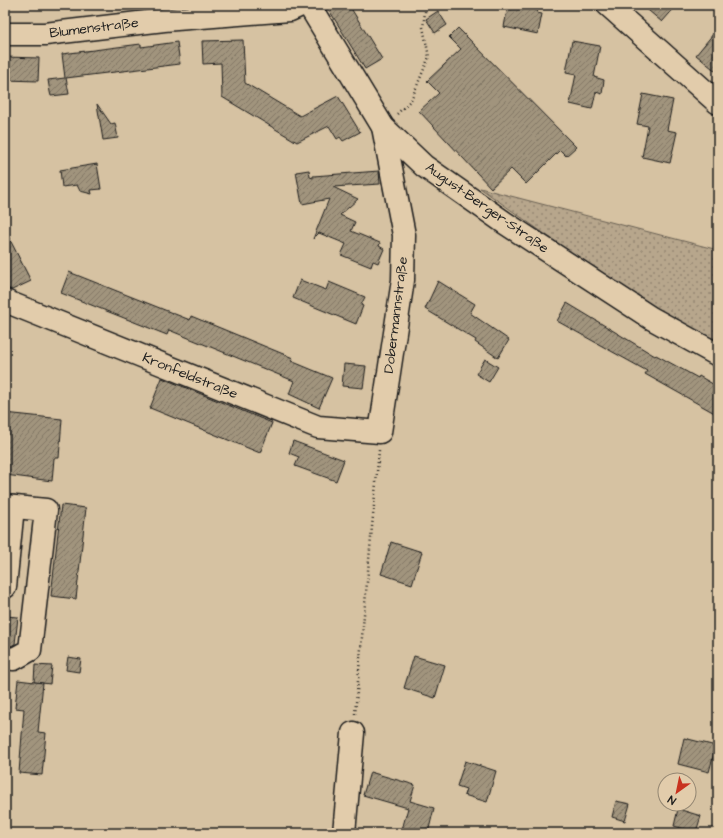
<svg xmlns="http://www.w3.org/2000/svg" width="723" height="838" viewBox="0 0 723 838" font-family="'Architects Daughter',sans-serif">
  <defs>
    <pattern id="grass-dots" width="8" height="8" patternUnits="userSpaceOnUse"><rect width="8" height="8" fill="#b7a68c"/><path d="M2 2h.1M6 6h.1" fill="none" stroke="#948672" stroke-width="1.8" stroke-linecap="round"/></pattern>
    <pattern id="building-hatch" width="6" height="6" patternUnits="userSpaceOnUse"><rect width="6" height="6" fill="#a1947d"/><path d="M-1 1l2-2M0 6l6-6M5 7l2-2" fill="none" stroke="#827866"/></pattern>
  </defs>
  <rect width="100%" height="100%" fill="#d6c2a2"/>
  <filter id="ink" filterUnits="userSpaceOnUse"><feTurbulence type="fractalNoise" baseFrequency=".025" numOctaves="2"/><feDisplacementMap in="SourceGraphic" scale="8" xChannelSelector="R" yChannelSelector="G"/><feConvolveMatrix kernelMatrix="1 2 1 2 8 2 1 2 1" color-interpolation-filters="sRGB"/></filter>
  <g filter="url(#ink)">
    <polygon fill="url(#grass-dots)" stroke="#6a6154" points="480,188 718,250 718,342 622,289"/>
    <g fill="url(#building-hatch)" stroke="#1c1c1c">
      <polygon points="326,5 349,5 382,59 365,69"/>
      <polygon points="508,5 539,5 537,13 542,14 538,34 504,27"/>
      <polygon points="642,5 677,5 662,22"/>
      <polygon points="438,11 447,25 435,33 426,19"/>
      <polygon points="458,28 576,147 566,156 560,150 526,184 511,169 491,188 419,111 439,93 427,81 461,49 449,37"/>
      <polygon points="718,28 718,73 696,55"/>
      <polygon points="243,40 245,83 300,116 338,96 360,132 343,141 340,137 337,139 329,126 297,142 222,97 221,63 203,64 202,41"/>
      <polygon points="572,41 600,46 594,77 604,80 602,94 596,92 592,109 570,104 576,74 566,72"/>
      <polygon points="177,42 180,64 66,78 69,94 51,96 50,92 48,80 65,78 62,54 141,44 141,47"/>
      <polygon points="5,57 39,58 38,81 5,80"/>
      <polygon points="643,94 673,100 667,130 677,132 670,163 642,157 648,126 637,124"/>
      <polygon points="97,104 111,124 115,123 118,138 103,140"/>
      <polygon points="97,164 101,189 91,190 92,194 80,191 77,185 62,187 60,170"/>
      <polygon points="309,170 310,177 313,178 313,176 379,171 380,184 333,187 358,199 340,215 355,222 351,231 380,243 379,246 384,249 378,263 373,261 371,267 341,255 346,244 319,233 313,239 329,199 302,204 296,172"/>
      <polygon points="5,230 31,281 12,290 9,289 5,281"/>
      <polygon points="69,272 190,320 191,316 293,358 291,361 332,378 319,408 289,394 294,381 169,330 167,335 61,293"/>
      <polygon points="300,280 326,290 329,282 365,297 361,305 363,306 356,324 293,298"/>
      <polygon points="438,281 475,304 470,313 509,340 498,358 475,342 476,340 425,309"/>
      <polygon points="567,303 655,356 656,355 698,378 699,376 718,387 718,415 645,374 647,371 557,321"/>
      <polygon points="485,359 498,367 489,382 476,374"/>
      <polygon points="344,364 366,366 363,388 342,386"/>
      <polygon points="162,378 272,423 260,453 150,408"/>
      <polygon points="5,413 62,419 59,458 54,458 52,481 5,475"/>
      <polygon points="293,441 344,460 336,481 295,466 299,457 289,453"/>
      <polygon points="61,505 86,508 76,599 51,596"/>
      <polygon points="391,542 422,552 412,584 381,574"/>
      <polygon points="5,616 18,617 15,644 11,646 5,646"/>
      <polygon points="414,656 445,665 435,698 404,688"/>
      <polygon points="68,657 81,659 79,672 66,670"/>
      <polygon points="35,665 52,666 50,684 34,682"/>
      <polygon points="18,680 43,683 38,732 46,733 42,775 19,773 24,709 15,708"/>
      <polygon points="684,738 716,746 709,772 678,764"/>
      <polygon points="465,761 496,771 487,802 464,795 466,789 457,786"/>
      <polygon points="370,772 415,785 410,801 434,808 428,833 401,833 408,808 363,795"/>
      <polygon points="616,801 630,804 625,821 612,817"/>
      <polygon points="678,809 701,816 696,832 674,826"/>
    </g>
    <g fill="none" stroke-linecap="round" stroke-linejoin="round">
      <g stroke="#1c1c1c" stroke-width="25">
        <g id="minor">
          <polyline points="309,5 383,127 424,166 505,223 651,318 718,355"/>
          <polyline points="608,5 718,103"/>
          <polyline points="5,34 45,34 164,20 290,10 301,5"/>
          <polyline points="5,301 318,427 380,432 403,280 404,235 383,127"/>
          <polyline points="5,506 46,510 30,650 14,659 5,658"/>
          <polyline points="5,587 13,507"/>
          <polyline points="344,833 353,733"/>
        </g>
      </g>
      <g stroke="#1c1c1c" stroke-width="2.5" stroke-dasharray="1 3" stroke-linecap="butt">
        <polyline points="397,114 411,100 429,57 423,27 426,5"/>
        <polyline points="355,714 379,450"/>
      </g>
      <use href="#minor" stroke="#e2ccab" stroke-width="22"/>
    </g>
  </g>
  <g text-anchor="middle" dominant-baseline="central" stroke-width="3" stroke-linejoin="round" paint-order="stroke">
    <g font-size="14" fill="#1c1c1c" stroke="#e2ccab">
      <text transform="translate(94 28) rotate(-7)">Blumenstraße</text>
      <text transform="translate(487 208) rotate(35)">August-Berger-Straße</text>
      <text transform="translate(396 315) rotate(-83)">Dobermannstraße</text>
      <text transform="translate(190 376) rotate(22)">Kronfeldstraße</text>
    </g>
  </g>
  <rect width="723" height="838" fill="none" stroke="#e2ccab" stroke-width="20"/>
  <rect x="10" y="10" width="703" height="818" fill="none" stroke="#1c1c1c" stroke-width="1.5" filter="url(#ink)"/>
  <g transform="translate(677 792) rotate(213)"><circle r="19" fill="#e2ccab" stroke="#938672"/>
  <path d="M0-3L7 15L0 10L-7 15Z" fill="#c8321e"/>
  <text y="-6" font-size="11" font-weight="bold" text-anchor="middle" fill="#1c1c1c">N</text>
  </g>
</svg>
